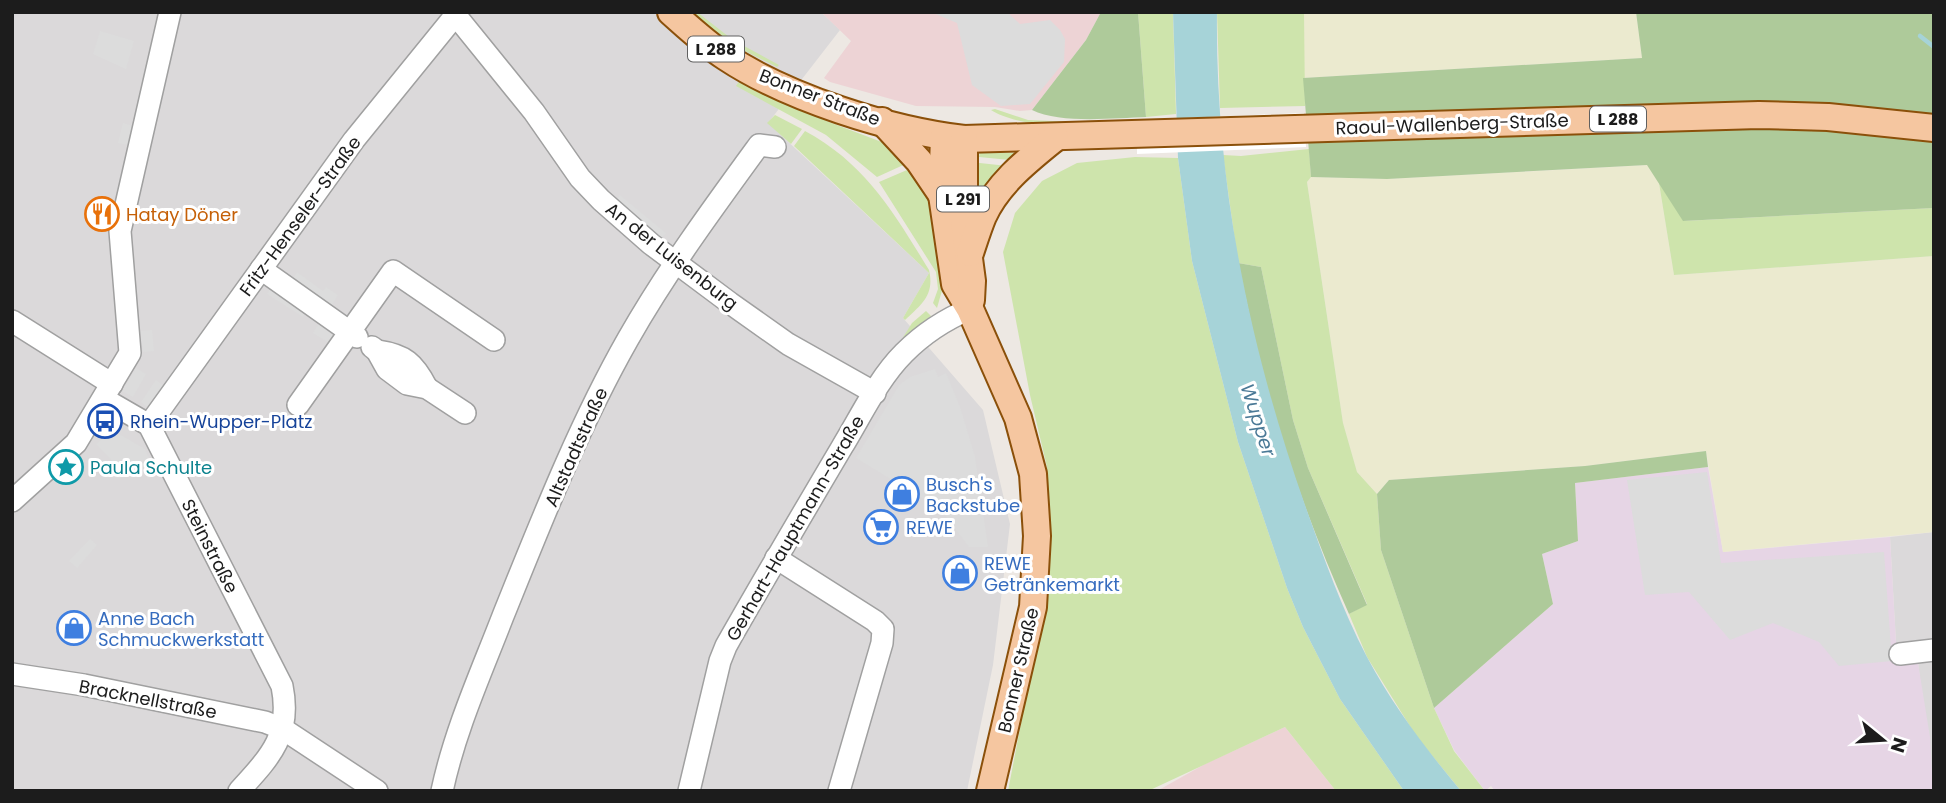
<svg xmlns="http://www.w3.org/2000/svg" width="1946" height="803" viewBox="0 0 1946 803" font-family="Poppins,sans-serif">
  <rect width="100%" height="100%" fill="#ede8e3"/>
  <g fill="#dbd9da">
    <polygon points="12,12 821,12 840,30 768,123 929,273 903,318 983,410 1010,524 993,665 967,791 12,791"/>
    <polygon points="1934,532 1934,791 1918,663 1896,643 1890,537"/>
  </g>
  <g fill="#edd3d5">
    <polygon points="821,12 1101,12 1086,40 1032,110 1020,111 995,107 916,106 830,82 824,78 851,41"/>
    <polygon points="1285,727 1336,791 1157,791 1205,764"/>
  </g>
  <polygon fill="#e6d5e5" points="1708,467 1723,552 1890,537 1896,642 1918,663 1930,737 1933,791 1495,791 1491,786 1485,791 1454,750 1434,708 1553,604 1542,554 1578,541 1575,483"/>
  <g fill="#ebeacf">
    <polygon points="1304,12 1636,12 1642,58 1303,78"/>
    <polygon points="1648,165 1659,183 1674,275 1934,256 1934,532 1723,552 1706,451 1585,466 1389,480 1377,494 1357,472 1343,423 1307,182 1311,177 1387,179"/>
  </g>
  <g fill="#cee4ac">
    <polygon points="690,12 697,12 733,40 779,65 777,67 731,44"/>
    <polygon points="1138,12 1173,12 1176,114 1146,117"/>
    <polygon points="1217,12 1304,12 1305,106 1220,108"/>
    <polygon points="741,78 829,122 887,144 910,162 877,177 826,135 736,86"/>
    <path d="M995,109L1028,120L1077,122C1058,130 1009,122 991,110Z"/>
    <polygon points="775,115 802,129 791,144 767,123"/>
    <path d="M805,131C866,164 894,213 929,270C935,295 921,305 905,320L903,318L929,273L794,146Z"/>
    <polygon points="1309,149 1311,177 1307,182 1343,423 1357,472 1377,494 1381,550 1434,708 1454,751 1485,791 1461,791 1416,736 1367,657 1349,614 1367,604 1308,468 1293,420 1261,267 1238,263 1223,155 1241,156"/>
    <polygon points="980,152 1022,153 1010,160 979,157"/>
    <polygon points="1135,157 1178,158 1192,261 1238,442 1287,588 1303,627 1340,699 1404,791 1336,791 1285,727 1148,791 1008,791 1042,614 1049,551 1047,467 1030,395 1003,252 1015,213 1042,181 1077,163"/>
    <polygon points="970,162 1008,166 978,205"/>
    <polygon points="914,167 930,201 945,280 937,308 933,303 938,289 936,272 879,182"/>
    <polygon points="1659,183 1684,221 1934,208 1934,256 1674,275"/>
    <polygon points="926,311 931,316 902,339 912,323"/>
  </g>
  <g fill="#aeca9a">
    <path d="M1101,12H1138L1146,117C1114,118 1060,124 1032,110L1086,40Z"/>
    <polygon points="1636,12 1934,12 1934,208 1683,221 1647,165 1387,179 1311,177 1303,78 1642,58"/>
    <path d="M1238,263L1261,267L1293,420L1308,468L1367,605L1349,614C1315,538 1286,459 1264,378C1254,340 1247,301 1238,263Z"/>
    <polygon points="1706,451 1708,467 1575,483 1578,541 1542,554 1553,604 1434,708 1381,550 1377,494 1389,480 1585,466"/>
  </g>
  <g fill="#dcdcdc">
    <polygon points="931,12 1007,12 1020,24 1050,20 1060,30 1065,39 1064,62 1030,104 1001,106 972,85 957,23"/>
    <polygon points="100,31 134,41 126,69 93,54"/>
    <polygon points="123,123 133,126 128,145 118,143"/>
    <polygon points="620,195 666,233 659,242 613,203"/>
    <polygon points="297,272 323,291 326,287 338,295 332,305 319,296 318,299 291,281"/>
    <polygon points="273,285 309,309 303,317 267,294"/>
    <polygon points="321,320 342,334 334,346 313,333"/>
    <polygon points="152,330 154,351 143,352 140,331"/>
    <polygon points="136,368 146,374 133,397 122,391"/>
    <polygon points="935,369 938,377 946,373 960,407 975,457 988,547 969,547 940,509 856,458 899,385 910,377"/>
    <polygon points="156,380 165,387 150,409 141,402"/>
    <polygon points="112,430 145,449 156,474 148,479 142,468 117,479 107,467 112,461 96,444"/>
    <polygon points="1707,472 1721,563 1884,552 1892,661 1839,666 1819,642 1773,623 1730,640 1689,592 1645,595 1627,480"/>
    <polygon points="90,539 97,545 77,568 69,561"/>
  </g>
  <path fill="#a6d3d8" d="M1173,12H1217C1215,181 1249,346 1305,505C1323,556 1342,609 1367,657C1393,706 1426,749 1461,791H1404L1340,699L1303,627L1287,588L1238,442L1192,261L1178,158Z"/>
  <polygon fill="#fff" points="1304,113 1306,147 1137,154 1137,120"/>
  <g fill="none" stroke-linecap="round" stroke-linejoin="round">
    <polyline stroke="#a6d3d8" stroke-width="4.5" points="1920,36 1934,47"/>
    <g stroke="#a0a0a0" stroke-width="24">
      <g id="minor">
        <polyline points="453,12 534,112 580,178 601,200 651,244 730,303 788,344 875,393"/>
        <polyline points="261,269 357,337"/>
        <polyline points="12,321 112,384"/>
        <polyline points="372,347 377,351 387,369 407,384 427,388 465,413"/>
        <path d="M377,351C405,355 414,363 427,388"/>
        <path d="M104,399L149,425L282,686C292,735 270,757 239,791"/>
        <polyline points="298,405 393,271 494,340"/>
        <polyline points="149,425 354,140 458,12"/>
        <polyline points="12,501 76,443 130,353 120,231 170,12"/>
        <polyline points="776,558 875,621 883,629 882,643 839,791"/>
        <polyline points="1900,654 1934,650"/>
        <polyline points="12,674 84,685 265,722 283,729 377,791"/>
        <path d="M442,791C455,730 481,673 503,616C541,522 578,427 628,339C666,272 713,208 759,145L775,147"/>
        <path d="M689,791L720,661L726,646C764,579 803,513 842,447C861,416 878,379 904,353C922,335 946,319 970,309"/>
      </g>
    </g>
    <g stroke="#8b500a" stroke-width="30">
      <g id="major">
        <path d="M671,12C689,28 706,44 726,57C788,98 889,130 964,139L1759,115L1828,117L1934,128"/>
        <polyline points="882,121 919,161 942,195"/>
        <polyline points="944,137 942,195 955,284 970,309 1018,418 1033,474 1037,536 1033,607 990,791"/>
        <polyline points="964,139 964,221 972,281 971,300"/>
        <path d="M970,253C974,241 978,228 983,216C998,183 1028,160 1055,138"/>
      </g>
    </g>
    <use href="#minor" stroke="#fff" stroke-width="21"/>
    <use href="#major" stroke="#f5c6a0" stroke-width="26"/>
  </g>
  <defs>
    <g id="restaurant-ring" transform="scale(1.75)"><circle r="9.5" fill="#fff" stroke="#e8710a" stroke-width="1.5"/><path d="M-5-6h1v4h1v-4h1v4h1v-4h1v5L-1.5 .5V6h-2V.5L-5-1ZM5-6V6H3V1.5H1.5Q1.5-4 5-6Z" fill="#e8710a"/></g>
    <g id="bus-ring" transform="scale(1.75)"><circle r="9.5" fill="#fff" stroke="#1a4fb4" stroke-width="1.5"/><path d="M-5-6H5V4H4V6H2V4H-2V6H-4V4H-5ZM-3.5-4V0h7V-4ZM-3.5 1.2v1.5H-2V1.2ZM2 1.2v1.5H3.5V1.2Z" fill="#1a4fb4"/></g>
    <g id="sight-ring" transform="scale(1.75)"><circle r="9.5" fill="#fff" stroke="#0f9aa8" stroke-width="1.5"/><path d="M0-6L1.8-2.2L6-1.7L2.9 1.2L3.7 5.4L0 3.3L-3.7 5.4L-2.9 1.2L-6-1.7L-1.8-2.2Z" fill="#0f9aa8"/></g>
    <g id="shop-ring" transform="scale(1.75)"><circle r="9.5" fill="#fff" stroke="#3f7fe0" stroke-width="1.5"/><path d="M-5-2.5h2.3a2.7 3.5 0 0 1 5.4 0H5L5.5 6h-11ZM-1.5-2.5h3a1.5 2.3 0 0 0-3 0Z" fill="#3f7fe0"/></g>
    <g id="supermarket-ring" transform="scale(1.75)"><circle r="9.5" fill="#fff" stroke="#3f7fe0" stroke-width="1.5"/><path d="M-6-5.5h2.5l.6 2H6L4.5 2H-2.5L-4.4-4H-6ZM-1.5 3.2a1.3 1.3 0 1 0 .1 0ZM3 3.2a1.3 1.3 0 1 0 .1 0Z" fill="#3f7fe0"/></g>
  </defs>
  <g fill-rule="evenodd">
    <use href="#restaurant-ring" x="102" y="214"/>
    <use href="#bus-ring" x="105" y="421"/>
    <use href="#sight-ring" x="66" y="467"/>
    <use href="#shop-ring" x="902" y="494"/>
    <use href="#supermarket-ring" x="881" y="527"/>
    <use href="#shop-ring" x="960" y="573"/>
    <use href="#shop-ring" x="74" y="628"/>
  </g>
  <g text-anchor="middle" dominant-baseline="central" stroke-width="6" stroke-linejoin="round" paint-order="stroke">
    <g fill="#fff" stroke="#606060" stroke-width="2">
      <rect x="688" y="36.5" width="56" height="25" rx="5"/>
      <rect x="1590" y="106.5" width="56" height="25" rx="5"/>
      <rect x="937" y="186.5" width="52" height="25" rx="5"/>
    </g>
    <g font-size="16" font-weight="bold" fill="#1c1c1c">
      <text x="716" y="49">L 288</text>
      <text x="1618" y="119">L 288</text>
      <text x="963" y="199">L 291</text>
    </g>
    <g font-size="18" fill="#1c1c1c" stroke="#fff">
      <text transform="translate(820 97) rotate(21)">Bonner Straße</text>
      <text transform="translate(1452 124) rotate(-2)">Raoul-Wallenberg-Straße</text>
      <text transform="translate(300 216) rotate(-54)">Fritz-Henseler-Straße</text>
      <text transform="translate(672 256) rotate(38)">An der Luisenburg</text>
      <text transform="translate(576 447) rotate(-66)">Altstadtstraße</text>
      <text transform="translate(795 528) rotate(-60)">Gerhart-Hauptmann-Straße</text>
      <text transform="translate(210 546) rotate(63)">Steinstraße</text>
      <text transform="translate(1018 670) rotate(-77)">Bonner Straße</text>
      <text transform="translate(148 699) rotate(11)">Bracknellstraße</text>
    </g>
    <g font-size="18" fill="#c56008" stroke="#fff" text-anchor="start">
      <text x="126" y="214">Hatay Döner</text>
    </g>
    <g font-size="18" fill="#164399" stroke="#fff" text-anchor="start">
      <text x="130" y="421">Rhein-Wupper-Platz</text>
    </g>
    <g font-size="18" fill="#0d838f" stroke="#fff" text-anchor="start">
      <text x="90" y="467">Paula Schulte</text>
    </g>
    <g font-size="18" fill="#366cbe" stroke="#fff" text-anchor="start">
      <text x="926" y="484">Busch's<tspan x="926" dy="21">Backstube</tspan></text>
      <text x="906" y="527">REWE</text>
      <text x="984" y="563">REWE<tspan x="984" dy="21">Getränkemarkt</tspan></text>
      <text x="98" y="618">Anne Bach<tspan x="98" dy="21">Schmuckwerkstatt</tspan></text>
    </g>
    <g font-size="19" font-style="italic" fill="#4a7996" stroke="#fff">
      <text transform="translate(1258 420) rotate(72)">Wupper</text>
    </g>
  </g>
  <rect width="1946" height="803" fill="none" stroke="#1c1c1c" stroke-width="28"/>
  <g transform="translate(1883 740) rotate(108)" stroke="#ffffff" stroke-width="5" paint-order="stroke">
  <path d="M0-5L12 26L0 18L-12 26Z" fill="#1c1c1c"/>
  <text y="-10" font-size="19" font-weight="bold" text-anchor="middle" fill="#1c1c1c">N</text>
  </g>
</svg>
